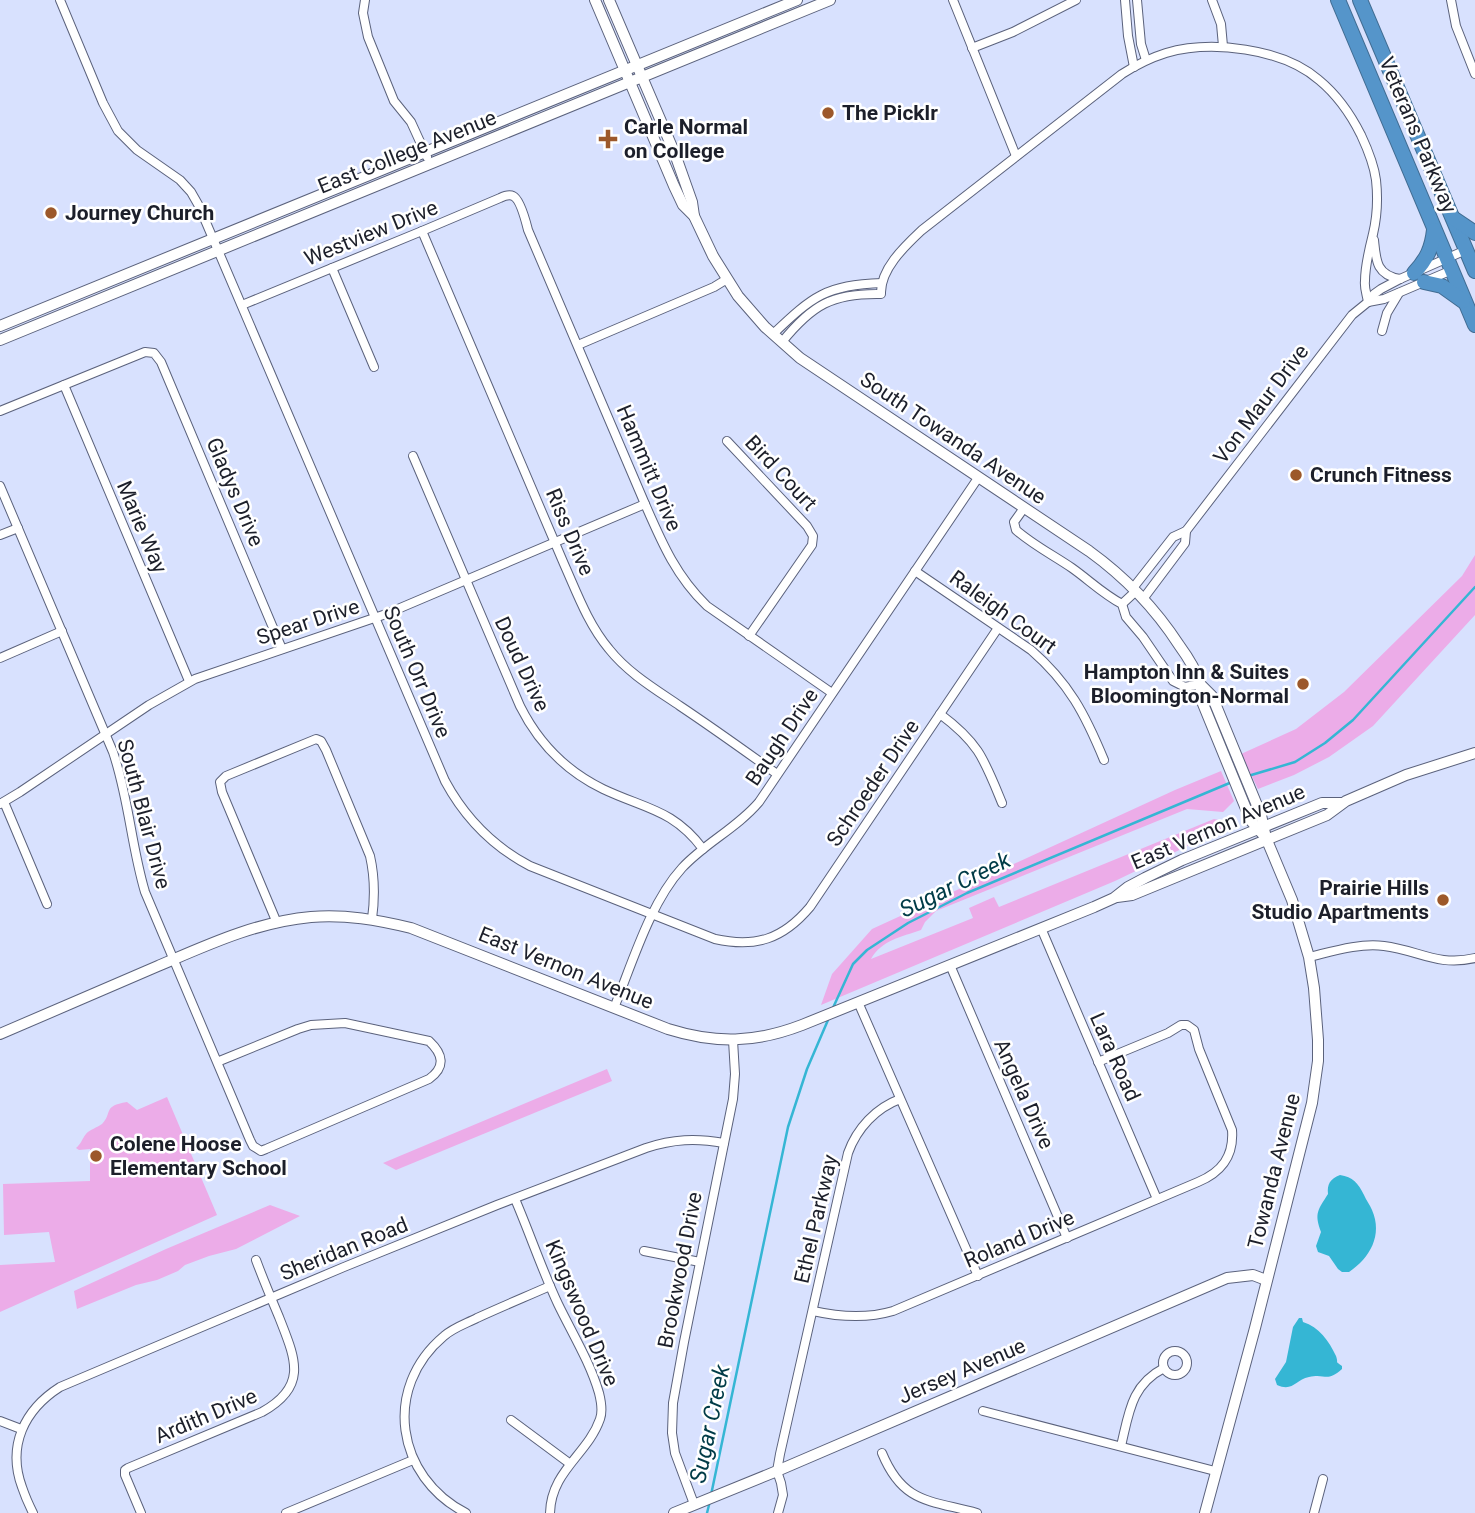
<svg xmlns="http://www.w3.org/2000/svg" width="1475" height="1513" viewBox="0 0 1475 1513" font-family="Roboto,sans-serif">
  <rect width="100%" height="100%" fill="#d8e1fe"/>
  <g fill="#ecace8">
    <polygon points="1475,555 1475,615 1373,726 1329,757 1294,775 1258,789 1241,754 1296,729 1344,692 1462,576"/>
    <path d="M1221,771L1234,801L1223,812L1187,809L936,911L925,922L921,930C901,937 882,940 871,959L973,918L969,908L994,897L999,907L1214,819L1223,821L1225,828L1115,881L821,1005L832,974L872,929L1175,790Z"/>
    <polygon points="607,1069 612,1081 396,1170 383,1163"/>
    <path d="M167,1097L217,1215L0,1312V1265L55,1262L49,1232L4,1235L3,1184L90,1181V1149L79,1150L76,1148C81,1144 82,1139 86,1134C90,1129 97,1128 102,1124C113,1113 102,1106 127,1102L137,1110Z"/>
    <polygon points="270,1205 300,1216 236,1249 209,1256 185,1265 178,1271 157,1280 136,1285 77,1309 74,1291 166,1249"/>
  </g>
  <g fill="#35b6d4">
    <path d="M1340,1175C1353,1177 1358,1183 1364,1195C1366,1200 1370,1205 1372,1210C1383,1235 1370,1258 1349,1272H1342L1338,1269L1329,1256L1318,1252L1316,1246L1321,1232C1314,1213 1318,1210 1328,1194C1327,1184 1330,1179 1340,1175Z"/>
    <path d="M1299,1318H1302L1303,1322C1319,1327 1329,1341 1336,1356C1339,1365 1334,1360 1342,1366V1369C1326,1383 1326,1373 1309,1377C1295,1380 1293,1392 1277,1385L1275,1379L1286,1362L1293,1327Z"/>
  </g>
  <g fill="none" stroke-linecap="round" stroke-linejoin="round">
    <g stroke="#35b6d4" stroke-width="2.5">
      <polyline points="1248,776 1295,762 1325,743 1353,720 1475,587"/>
      <polyline points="832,1010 853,964 867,950 908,923 967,893 1232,782"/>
      <polyline points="711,1495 788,1127 807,1069 828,1020"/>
      <polyline points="707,1513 710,1501"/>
    </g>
    <g stroke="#5b627c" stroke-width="10">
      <g id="street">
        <path d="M60,0L103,103L118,131L137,150L180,180L191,192L199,206L445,781C465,818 492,846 530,866L715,939C756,948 783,939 810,907L998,628"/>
        <polyline points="365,0 363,13 368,37 394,101 411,122 427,157"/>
        <polyline points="953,0 1016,156"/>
        <polyline points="1125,0 1128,36 1134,67"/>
        <polyline points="1137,0 1141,44 1146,60"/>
        <polyline points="1212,0 1221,24 1223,46"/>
        <polyline points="1451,0 1456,26 1475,74"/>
        <polyline points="972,48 1013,32 1076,0"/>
        <path d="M422,231L564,564C577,593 588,624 609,649C628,673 655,689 680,706C713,728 745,751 777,774"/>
        <path d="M1374,240C1376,260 1376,275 1400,279"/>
        <polyline points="332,268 374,367"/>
        <polyline points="1368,302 1384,299 1452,270"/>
        <path d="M242,305L422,231L500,198C504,196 509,194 513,196C520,199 526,222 528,230L645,504C662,543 676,576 707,606L832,693"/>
        <polyline points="1382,331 1387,313 1399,293"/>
        <path d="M773,334C813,296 826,285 882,283"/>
        <path d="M782,342C812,305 832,293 881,294C880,269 905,246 922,230L1122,74C1136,65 1150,58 1166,53C1211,40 1282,48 1319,80C1336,94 1351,115 1361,135C1368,150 1374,164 1376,180C1378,198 1377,217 1373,234C1369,250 1365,265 1365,281C1364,288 1367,295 1368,302"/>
        <polyline points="578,345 714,287 727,279"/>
        <polyline points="64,385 189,681"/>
        <polyline points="0,411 145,352 154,353 161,362 282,649"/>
        <polyline points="727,441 807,526 813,536 812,545 749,636"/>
        <path d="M413,456L520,706C538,742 566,771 603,789C645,809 673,809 703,849"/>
        <path d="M0,486L113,752C129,799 131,845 145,892L250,1140L253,1146L261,1151L266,1149L429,1079C446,1067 443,1054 429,1041L345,1023L311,1025L298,1029L217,1062"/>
        <path d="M1024,508L1014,522L1016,530C1033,545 1053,555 1072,568C1089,580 1103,594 1122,604L1126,617L1143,637L1173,681L1185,687L1200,684"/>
        <polyline points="0,535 18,528"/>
        <path d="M915,571L1031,650C1069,683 1085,714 1104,760"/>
        <polyline points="1133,588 1173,537 1186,531 1352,315 1368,302 1374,294 1381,289 1400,279 1466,250"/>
        <polyline points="1143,599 1185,543 1186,531"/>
        <polyline points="1122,604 1136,591"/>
        <polyline points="0,658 62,631"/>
        <path d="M940,714C979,743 984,759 1002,803"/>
        <polyline points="4,802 47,904"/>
        <polyline points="0,804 20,792 149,705 195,679 386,614 645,504"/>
        <path d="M277,923L222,792L220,782L226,776L316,739L321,741L326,750L370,856C375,878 375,897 372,919"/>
        <polyline points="1041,928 1157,1199"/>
        <path d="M1309,957C1334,951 1359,943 1384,946C1418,950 1438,967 1475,958"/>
        <polyline points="950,965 1067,1238"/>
        <polyline points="858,1002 978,1276"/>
        <path d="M614,1008C632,964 650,903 682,868C705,843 737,828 759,802L978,478"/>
        <path d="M515,1199C530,1234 542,1270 558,1304C572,1333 590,1362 599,1393C601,1401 603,1411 600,1419C588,1454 551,1471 550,1513"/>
        <polyline points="644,1251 700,1262"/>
        <path d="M813,1311C840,1317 866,1319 893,1311L1198,1182C1222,1172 1234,1156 1232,1130L1199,1049L1194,1030L1187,1025H1181L1168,1033L1098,1062"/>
        <circle cx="1175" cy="1363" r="12"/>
        <polyline points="983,1411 1215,1471"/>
        <polyline points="511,1420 569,1463"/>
        <polyline points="0,1421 21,1429"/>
        <path d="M1121,1446C1129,1413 1131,1385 1164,1368"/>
        <path d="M882,1453C903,1504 930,1500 977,1513"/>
        <polyline points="694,1504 675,1453 672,1433 673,1403 684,1342 733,1099 735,1074 733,1040"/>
        <path d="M33,1513C29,1505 25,1496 22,1487C7,1446 24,1410 60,1387L344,1267L497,1205L646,1148C673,1139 696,1138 724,1143"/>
        <path d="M141,1513L125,1475V1470L128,1468L262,1412C309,1386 295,1358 279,1317C271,1298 263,1279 256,1260"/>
        <polyline points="286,1513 413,1460"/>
        <path d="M466,1513C396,1477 382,1388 444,1336C453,1328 465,1324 477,1318C501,1307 525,1297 550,1286"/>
        <path d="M778,1513L783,1495L781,1483L777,1471L780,1454L848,1153C857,1128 876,1108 900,1099"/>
        <polyline points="1314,1513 1323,1479"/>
      </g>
    </g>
    <g stroke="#5b627c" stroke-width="12">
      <g id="secondary">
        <path d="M595,0L674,186L683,205L694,216L713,256L738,296L765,327L800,358L1089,551C1125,577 1155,608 1179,645C1187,656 1196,670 1200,683C1201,688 1201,694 1201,699L1251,821L1266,838"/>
        <polyline points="609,0 675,154 692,202 694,216"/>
        <polyline points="0,326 797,0"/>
        <polyline points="0,340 830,0"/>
        <polyline points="1200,684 1212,696 1261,815 1266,838 1292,900 1309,957 1314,988 1318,1040 1318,1061 1312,1103 1255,1328 1205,1513"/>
        <polyline points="1117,897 1132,895 1327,815 1346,801 1406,775 1475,753"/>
        <path d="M0,1034C53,1011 105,989 158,966C207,945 256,922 311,917C345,914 378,920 411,928L668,1029C716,1044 755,1043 802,1025L1094,907L1114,898L1128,887L1145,878L1182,860L1322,803H1341"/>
        <polyline points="674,1513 777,1471 1227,1278 1253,1275 1266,1280"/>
      </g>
    </g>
    <g stroke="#416c92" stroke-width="16">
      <g id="highway">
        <polyline points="1338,0 1475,325"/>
        <polyline points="1360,0 1475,271"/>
        <polyline points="1453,218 1475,233"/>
        <path d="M1414,273C1427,259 1432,248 1434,230"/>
        <polyline points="1424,282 1442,286 1463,301"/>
      </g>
    </g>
    <use href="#street" stroke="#fff" stroke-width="8"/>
    <use href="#secondary" stroke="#fff" stroke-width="10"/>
    <use href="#highway" stroke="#5595ca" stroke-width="14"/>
  </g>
  <g fill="#9c582a" stroke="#fff" stroke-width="2.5">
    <circle cx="828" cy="113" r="7"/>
    <path d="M604.5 128.5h7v7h7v7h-7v7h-7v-7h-7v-7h7z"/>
    <circle cx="51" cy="213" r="7"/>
    <circle cx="1296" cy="475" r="7"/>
    <circle cx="1303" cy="684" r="7"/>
    <circle cx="1443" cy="900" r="7"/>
    <circle cx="96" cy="1156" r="7"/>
  </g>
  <g text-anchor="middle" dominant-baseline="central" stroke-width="5" stroke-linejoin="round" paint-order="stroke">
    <g font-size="21" font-weight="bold" fill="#1c1f2a" stroke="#fff" text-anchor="start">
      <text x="842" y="113">The Picklr</text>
      <text x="624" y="127">Carle Normal<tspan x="624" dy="24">on College</tspan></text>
      <text x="65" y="213">Journey Church</text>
      <text x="1310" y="475">Crunch Fitness</text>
      <text x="1289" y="672" text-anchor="end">Hampton Inn &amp; Suites<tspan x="1289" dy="24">Bloomington-Normal</tspan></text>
      <text x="1429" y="888" text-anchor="end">Prairie Hills<tspan x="1429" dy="24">Studio Apartments</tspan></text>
      <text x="110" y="1144">Colene Hoose<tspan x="110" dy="24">Elementary School</tspan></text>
    </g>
    <g font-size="21" fill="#1c1f2a" stroke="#fff">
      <text transform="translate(1418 135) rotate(67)">Veterans Parkway</text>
      <text transform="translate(407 152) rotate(-22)">East College Avenue</text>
      <text transform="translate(371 233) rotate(-22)">Westview Drive</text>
      <text transform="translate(1261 404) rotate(-53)">Von Maur Drive</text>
      <text transform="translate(953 438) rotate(34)">South Towanda Avenue</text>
      <text transform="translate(649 468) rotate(67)">Hammitt Drive</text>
      <text transform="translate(781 473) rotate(47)">Bird Court</text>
      <text transform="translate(235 492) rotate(67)">Gladys Drive</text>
      <text transform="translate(142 527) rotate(67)">Marie Way</text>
      <text transform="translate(570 532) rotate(67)">Riss Drive</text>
      <text transform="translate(1003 612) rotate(36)">Raleigh Court</text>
      <text transform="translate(308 622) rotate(-18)">Spear Drive</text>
      <text transform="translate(522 664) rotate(65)">Doud Drive</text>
      <text transform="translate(417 672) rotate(67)">South Orr Drive</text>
      <text transform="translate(782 737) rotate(-56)">Baugh Drive</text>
      <text transform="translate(873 783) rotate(-56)">Schroeder Drive</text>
      <text transform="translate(144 814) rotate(75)">South Blair Drive</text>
      <text transform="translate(1218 827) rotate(-23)">East Vernon Avenue</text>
      <text transform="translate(566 968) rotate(22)">East Vernon Avenue</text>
      <text transform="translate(1115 1057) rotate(66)">Lara Road</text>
      <text transform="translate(1024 1094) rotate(66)">Angela Drive</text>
      <text transform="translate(1274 1171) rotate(-76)">Towanda Avenue</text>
      <text transform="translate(816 1219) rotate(-77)">Ethel Parkway</text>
      <text transform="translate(1019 1239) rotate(-23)">Roland Drive</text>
      <text transform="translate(344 1249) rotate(-22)">Sheridan Road</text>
      <text transform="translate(680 1270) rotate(-79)">Brookwood Drive</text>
      <text transform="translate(582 1313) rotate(67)">Kingswood Drive</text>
      <text transform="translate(962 1371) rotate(-23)">Jersey Avenue</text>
      <text transform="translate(206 1416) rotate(-23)">Ardith Drive</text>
    </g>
    <g font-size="23" font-style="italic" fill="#003b47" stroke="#fff">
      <text transform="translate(955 885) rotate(-26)">Sugar Creek</text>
      <text transform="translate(710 1424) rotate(-78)">Sugar Creek</text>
    </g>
  </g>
</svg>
